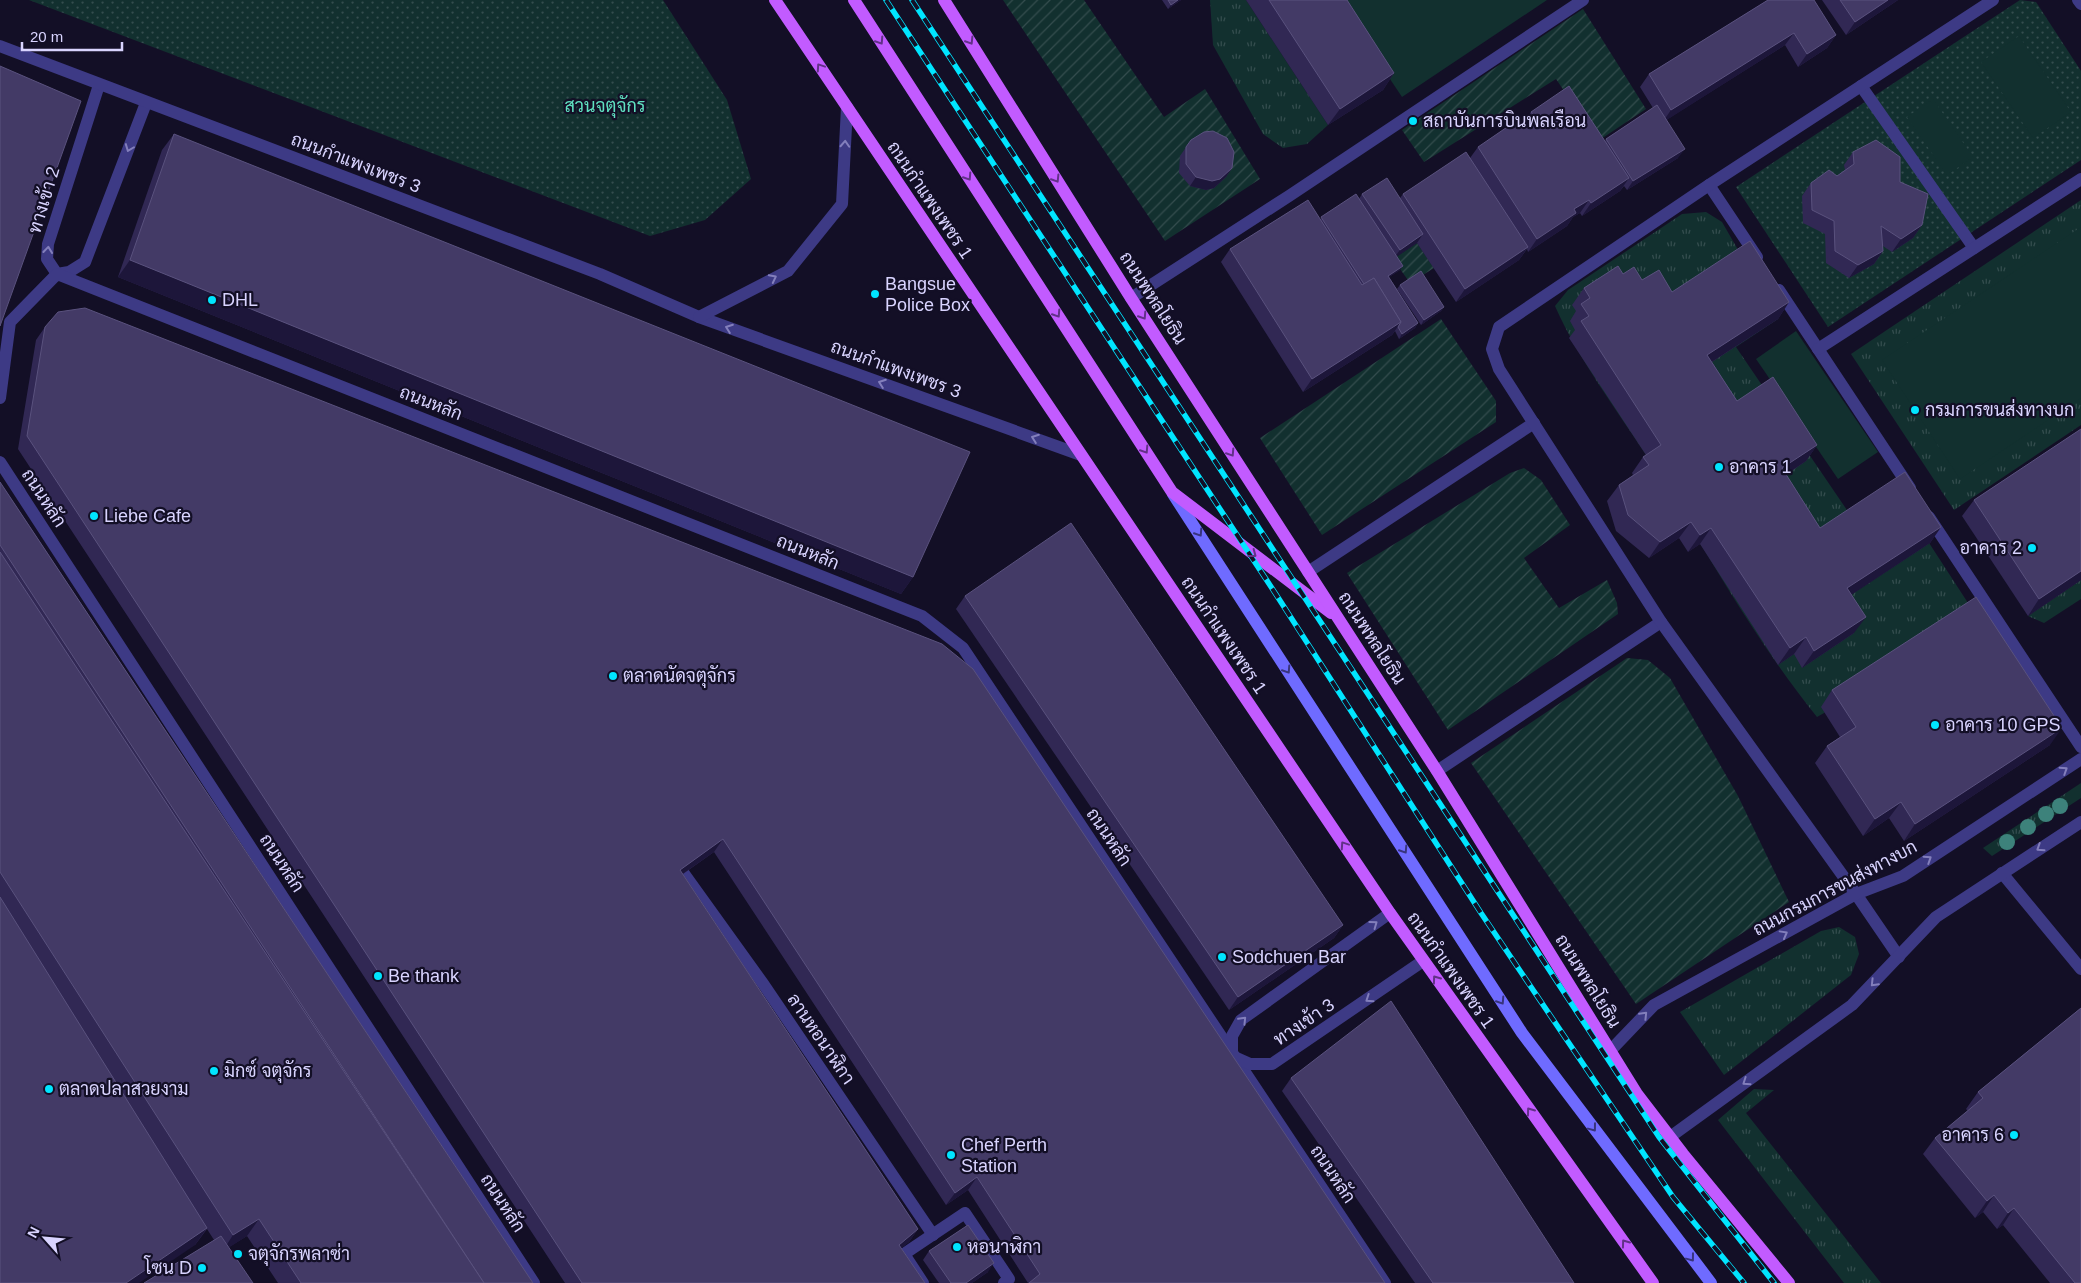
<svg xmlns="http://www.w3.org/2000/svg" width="2081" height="1283" viewBox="0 0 2081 1283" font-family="Arial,Sarabun,sans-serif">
  <defs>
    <pattern id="grass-tufts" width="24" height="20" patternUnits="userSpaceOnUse" patternTransform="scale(1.25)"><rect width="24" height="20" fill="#12302f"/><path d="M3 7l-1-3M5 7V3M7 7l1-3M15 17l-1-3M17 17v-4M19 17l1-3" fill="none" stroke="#344d4e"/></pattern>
    <pattern id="park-dots" width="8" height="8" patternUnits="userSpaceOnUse" patternTransform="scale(1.25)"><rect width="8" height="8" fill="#12302f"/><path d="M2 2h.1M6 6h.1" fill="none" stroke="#344d4e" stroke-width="1.8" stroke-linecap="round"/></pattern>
    <pattern id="garden-furrows" width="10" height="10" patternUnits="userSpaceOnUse" patternTransform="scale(1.25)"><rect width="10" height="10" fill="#12302f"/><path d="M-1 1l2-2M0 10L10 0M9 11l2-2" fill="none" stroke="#344d4e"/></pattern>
  </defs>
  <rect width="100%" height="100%" fill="#130f26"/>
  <g fill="url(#grass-tufts)">
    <polygon points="1210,0 1246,0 1328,125 1307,144 1283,148 1263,134 1213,45"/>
    <polygon points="2081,200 2081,425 1954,510 1851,354"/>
    <path d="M1706,212L1722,222L1778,319L1736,347L1851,516L1894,489L1981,623L1817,717C1753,638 1704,547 1650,461C1617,410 1580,362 1555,306L1568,290L1682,214Z"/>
    <polygon points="2081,580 2081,599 2044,623 2028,616"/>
    <polygon points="2081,783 2081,798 1992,856 1983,848"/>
    <polygon points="1839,927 1855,937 1859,954 1851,975 1724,1075 1680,1012 1821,931"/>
    <polygon points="1754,1089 1774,1090 1746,1113 1881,1283 1844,1283 1718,1120"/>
  </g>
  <g fill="url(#park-dots)">
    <polygon points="29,0 663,0 727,100 751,179 705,220 650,236"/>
    <polygon points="2020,0 2036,2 2081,71 2081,160 1828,327 1736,187"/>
  </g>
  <g fill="url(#garden-furrows)">
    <polygon points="1003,0 1084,0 1164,117 1205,89 1260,179 1165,241"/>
    <polygon points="1583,9 1646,109 1598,141 1556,79 1424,162 1402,130"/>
    <polygon points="1417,243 1434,268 1410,283 1393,259"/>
    <polygon points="1441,319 1496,401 1496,422 1322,535 1260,438"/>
    <polygon points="1524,468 1541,480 1570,525 1524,558 1559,608 1607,580 1617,603 1618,614 1448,730 1347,573 1510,473"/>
    <polygon points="1627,658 1648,660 1670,678 1738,796 1789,902 1636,1004 1471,763"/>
  </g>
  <g fill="#12302f">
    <polygon points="1337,0 1547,0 1402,97"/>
    <polygon points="2019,36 2071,112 2033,138 1981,62"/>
    <polygon points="1933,99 1973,157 1947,175 1907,117"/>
    <polygon points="2081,227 2081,398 1960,479 1882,360"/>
    <polygon points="1796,331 1878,452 1838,479 1756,359"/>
  </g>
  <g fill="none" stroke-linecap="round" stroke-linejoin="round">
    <g stroke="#3d3a85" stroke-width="12">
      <polyline points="2078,0 2081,4"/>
      <polyline points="1861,86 1974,248"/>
      <polyline points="1709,185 1757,257"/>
      <polyline points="1779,290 1910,488"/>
      <polyline points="1131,298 1289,196 1583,0"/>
      <polyline points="1818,349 2081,179"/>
      <polyline points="1929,517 2081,747"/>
      <polyline points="1308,572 1534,423"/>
      <polyline points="1437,771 1661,622"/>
      <polyline points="2002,873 2081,969"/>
      <polyline points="1899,957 1856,894 1661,622 1499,369 1492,349 1499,327 1709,185 1993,0"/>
      <polyline points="1610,1051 1654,1005 1856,894 1903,876 2081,759"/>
      <polyline points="1670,1137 1852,1005 1936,917 2081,822"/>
    </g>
    <g stroke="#3d3a85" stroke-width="12">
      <polyline points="99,85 48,244 47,259 57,274 69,272 85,262 146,103"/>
      <polyline points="0,398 10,322 57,274 922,616 963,648 1385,1283"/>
      <polyline points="0,462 534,1283"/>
      <polyline points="677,864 764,985 933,1235"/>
      <polyline points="1390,913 1241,1020 1232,1036 1232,1056 1250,1064 1272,1064 1423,961"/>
      <polyline points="923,1283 904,1254 965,1213 1009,1279 1004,1283"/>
    </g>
    <g stroke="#3d3a85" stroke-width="12">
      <polyline points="0,46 600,274 699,317 1081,455"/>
      <polyline points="699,317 788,271 842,204 847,107"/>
    </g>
    <polyline stroke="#6f6bff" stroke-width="12" points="1173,494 1522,1033 1711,1283"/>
    <g stroke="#c25bff" stroke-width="12">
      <polyline points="775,0 1390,913 1653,1283"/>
      <polyline points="854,0 1172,492 1331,613"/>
      <polyline points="944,0 1131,298 1437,771 1637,1094 1683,1154 1789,1283"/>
    </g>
    <g stroke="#00e5ff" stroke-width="5.5">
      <g id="rail">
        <polyline points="886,0 1279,599 1481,913 1673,1197 1744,1283"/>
        <polyline points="912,0 1659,1137 1774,1283"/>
      </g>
    </g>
    <use href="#rail" stroke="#130f26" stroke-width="4" stroke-dasharray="11" stroke-linecap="butt"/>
  </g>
  <g fill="#3d827b">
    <circle cx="2060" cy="806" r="8"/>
    <circle cx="2046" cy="814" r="8"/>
    <circle cx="2028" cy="827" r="8"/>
    <circle cx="2007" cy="842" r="8"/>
  </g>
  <g fill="#312854">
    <polygon points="1162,0 1181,0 1168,9"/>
    <polygon points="1246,0 1347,0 1394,73 1383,90 1328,125"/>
    <polygon points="1768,0 1836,35 1827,48 1798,67 1785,45 1666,120 1678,158 1627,190 1624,186 1620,191 1582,216 1580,213 1573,217 1567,226 1528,252 1527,249 1519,260 1456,302 1417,243 1397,256 1400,270 1389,277 1418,323 1415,328 1399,339 1395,331 1392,335 1303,392 1221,262 1230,249 1320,219 1359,199 1362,194 1400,198 1403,194 1470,158 1478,147 1523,123 1531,112 1605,141 1606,139 1653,108 1640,87 1649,74"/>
    <polygon points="1822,0 1898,0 1846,35"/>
    <polygon points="174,134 913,577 901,594 118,277 162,150"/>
    <polygon points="1191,140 1232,168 1226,177 1214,188 1206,190 1190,186 1179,173 1180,156"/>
    <polygon points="1853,152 1900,182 1922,225 1913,238 1892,252 1883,246 1883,251 1874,264 1849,278 1826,263 1825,234 1803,223 1802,196 1811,183 1837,176 1845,170 1844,165"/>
    <polygon points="1623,274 1672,292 1789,302 1778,319 1712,362 1737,401 1817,445 1806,461 1786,475 1820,528 1941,527 1930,543 1852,594 1854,633 1802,668 1794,654 1778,665 1700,544 1688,552 1679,538 1649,558 1616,531 1607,501 1619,485 1633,475 1632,473 1643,457 1646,455 1569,338 1575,330 1570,321 1576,311 1572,305 1584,288"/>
    <polygon points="1400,285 1444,307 1441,311 1421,325 1397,289"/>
    <polygon points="45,327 1385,1283 1028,1283 968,1190 946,1205 714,852 683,874 918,1229 909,1242 901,1248 925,1283 565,1283 18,449 36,340"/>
    <polygon points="2081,429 2081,580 2028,616 1962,516 1974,500"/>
    <polygon points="0,482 533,1283 278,1283 247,1236 229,1247 214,1240 207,1229 195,1245 0,1283"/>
    <polygon points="965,596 1343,925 1334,938 1229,1010 956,609"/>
    <polygon points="1832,690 2050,745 1904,841 1889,818 1863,836 1815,763 1827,746 1840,737 1821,707"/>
    <polygon points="2081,1008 2081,1283 2050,1283 2003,1225 1997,1229 1983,1212 1975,1218 1923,1154 1935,1138 1968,1111 1966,1109 1978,1092"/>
    <polygon points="1291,1078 1574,1283 1415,1283 1282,1091"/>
    <polygon points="929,1251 988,1272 972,1283 939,1283 923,1260"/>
  </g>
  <g fill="#1d163a">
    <polygon points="1178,0 1181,0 1168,9 1171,5"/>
    <polygon points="1888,0 1898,0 1846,35 1855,22"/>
    <polygon points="1794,33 1785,45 1662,123 1671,110"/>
    <polygon points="1836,35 1827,48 1798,67 1807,54"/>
    <polygon points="1394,73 1383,90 1328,125 1340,109"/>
    <polygon points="1685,149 1678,158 1627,190 1633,181"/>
    <polygon points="1232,168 1226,177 1214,188 1206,190 1190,186 1196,177"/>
    <polygon points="1629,178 1620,191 1582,216 1591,203"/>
    <polygon points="1589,200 1580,213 1573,217 1567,226 1528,252 1537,239 1574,209"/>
    <polygon points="1922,225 1913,238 1892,252 1901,239"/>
    <polygon points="1423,234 1417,243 1393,259 1400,250"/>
    <polygon points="1528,247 1519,260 1456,302 1465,289"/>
    <polygon points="1883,251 1874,264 1849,278 1858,265"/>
    <polygon points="130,260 913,577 901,594 118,277"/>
    <polygon points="1403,266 1400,270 1385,280 1388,276"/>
    <polygon points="1789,302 1778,319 1696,372 1707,355"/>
    <polygon points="1444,307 1441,311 1421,325 1424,320"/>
    <polygon points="1401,322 1392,335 1303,392 1312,379"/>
    <polygon points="1418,323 1415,328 1399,339 1402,334"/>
    <polygon points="1817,445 1806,461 1770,485 1782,468"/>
    <polygon points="1691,522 1679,538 1649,558 1660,542"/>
    <polygon points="1941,527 1930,543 1836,605 1847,588"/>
    <polygon points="1711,528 1700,544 1688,552 1700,535"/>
    <polygon points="2081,571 2081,580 2028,616 2039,599"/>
    <polygon points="1866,617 1854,633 1802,668 1814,651"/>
    <polygon points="1806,637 1794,654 1778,665 1790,648"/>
    <polygon points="2062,728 2050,745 1904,841 1915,824"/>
    <polygon points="1901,802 1889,818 1863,836 1875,819"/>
    <polygon points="723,839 714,852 671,882 680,870"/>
    <polygon points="1343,925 1334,938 1229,1010 1238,997"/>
    <polygon points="977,1177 968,1190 946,1205 955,1193"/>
    <polygon points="1994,1195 1983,1212 1975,1218 1987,1201"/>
    <polygon points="2014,1208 2003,1225 1997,1229 2008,1213"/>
    <polygon points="259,1219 247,1236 222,1252 233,1235"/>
    <polygon points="207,1228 195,1245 139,1283 126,1283"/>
    <polygon points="918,1229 909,1242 890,1258 899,1245"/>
    <polygon points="994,1263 988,1272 972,1283 966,1283"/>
  </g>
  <g fill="#433a66" stroke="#5a527e">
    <polygon points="1168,0 1178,0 1171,5"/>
    <polygon points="1269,0 1347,0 1394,73 1340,109"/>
    <polygon points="1768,0 1814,0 1836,35 1807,54 1794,33 1671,110 1649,74"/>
    <polygon points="1840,0 1888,0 1855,22"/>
    <polygon points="0,66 81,101 0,326"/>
    <polygon points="1569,86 1629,178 1591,203 1589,200 1574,209 1576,213 1537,239 1478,147 1516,121 1520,125 1534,116 1531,112"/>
    <polygon points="1657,105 1685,149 1633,181 1606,139"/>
    <polygon points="1213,131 1227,138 1234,152 1232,168 1220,179 1212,181 1196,177 1186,164 1186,147 1191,140 1204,132"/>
    <polygon points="174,134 970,452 913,577 130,260"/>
    <polygon points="1876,140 1900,157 1900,182 1928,194 1922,225 1901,239 1881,226 1883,251 1858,265 1835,251 1834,221 1812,210 1811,183 1829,170 1837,176 1854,164 1853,152"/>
    <polygon points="1466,152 1528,247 1465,289 1403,194"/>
    <polygon points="1387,178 1423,234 1400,250 1362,194"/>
    <polygon points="1356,194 1403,266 1388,276 1418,323 1402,334 1398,327 1401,322 1374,278 1364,284 1321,217"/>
    <polygon points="1308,200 1362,285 1374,278 1401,322 1312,379 1230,249"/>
    <polygon points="1750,241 1789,302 1707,355 1737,401 1773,377 1817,445 1782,468 1820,528 1905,472 1941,527 1847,588 1866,617 1814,651 1806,637 1790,648 1711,528 1700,535 1691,522 1660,542 1628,515 1619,485 1649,465 1643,457 1661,445 1581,321 1589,316 1581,304 1590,298 1584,288 1618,266 1623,274 1634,267 1642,280 1659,270 1672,292"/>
    <polygon points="1421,271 1444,307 1424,320 1400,285"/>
    <polygon points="85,308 942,644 973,669 1385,1283 1029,1283 1040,1274 977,1177 955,1193 723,839 680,870 918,1229 899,1245 925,1283 582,1283 27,436 45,327 58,312"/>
    <polygon points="2081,429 2081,571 2039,599 1974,500"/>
    <polygon points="0,482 533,1283 484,1283 0,545"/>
    <polygon points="1071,523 1343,925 1238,997 965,596"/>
    <polygon points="0,552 484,1283 301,1283 259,1219 233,1235 0,872"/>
    <polygon points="1976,597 2062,728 1915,824 1901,802 1875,819 1827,746 1856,727 1832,690"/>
    <polygon points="0,897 207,1228 126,1283 0,1283"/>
    <polygon points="1391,1001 1574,1283 1433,1283 1291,1078"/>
    <polygon points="2081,1008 2081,1283 2075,1283 2014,1208 2008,1213 1994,1195 1987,1201 1935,1138 1983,1098 1978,1092"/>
    <polygon points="968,1225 994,1263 966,1283 951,1283 929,1251"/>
    <polygon points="221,1236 253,1283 144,1283"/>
  </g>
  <defs><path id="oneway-chevron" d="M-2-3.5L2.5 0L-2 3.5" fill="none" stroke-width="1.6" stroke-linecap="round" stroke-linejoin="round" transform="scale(1.25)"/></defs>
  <g stroke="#623188">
    <use href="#oneway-chevron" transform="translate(880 41) rotate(57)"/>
    <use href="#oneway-chevron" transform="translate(970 41) rotate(58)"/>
    <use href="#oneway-chevron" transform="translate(820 67) rotate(-124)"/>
    <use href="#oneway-chevron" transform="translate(968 177) rotate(57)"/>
    <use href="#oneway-chevron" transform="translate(1056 179) rotate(58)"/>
    <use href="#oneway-chevron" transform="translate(1057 314) rotate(57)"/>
    <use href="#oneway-chevron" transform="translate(1143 316) rotate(57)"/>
    <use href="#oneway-chevron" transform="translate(1145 450) rotate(57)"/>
    <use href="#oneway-chevron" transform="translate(1231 453) rotate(57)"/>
    <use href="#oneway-chevron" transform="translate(1253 554) rotate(37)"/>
    <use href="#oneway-chevron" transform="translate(1344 845) rotate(-124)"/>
    <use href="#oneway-chevron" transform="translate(1436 979) rotate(-126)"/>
    <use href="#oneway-chevron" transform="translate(1530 1111) rotate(-126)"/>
    <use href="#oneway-chevron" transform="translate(1625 1243) rotate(-126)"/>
  </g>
  <g stroke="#837fbc">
    <use href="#oneway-chevron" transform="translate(845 144) rotate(-87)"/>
    <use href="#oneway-chevron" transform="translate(129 148) rotate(111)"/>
    <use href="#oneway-chevron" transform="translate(48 250) rotate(-84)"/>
    <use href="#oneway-chevron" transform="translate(773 278) rotate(-27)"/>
    <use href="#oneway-chevron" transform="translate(729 328) rotate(-160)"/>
    <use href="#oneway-chevron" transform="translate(882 383) rotate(-160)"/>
    <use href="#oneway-chevron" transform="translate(1035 438) rotate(-160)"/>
    <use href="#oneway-chevron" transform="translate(2064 770) rotate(-33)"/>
    <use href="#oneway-chevron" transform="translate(2040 848) rotate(147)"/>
    <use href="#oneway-chevron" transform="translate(1928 859) rotate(-33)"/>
    <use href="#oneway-chevron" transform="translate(1374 924) rotate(-36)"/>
    <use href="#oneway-chevron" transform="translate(1784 934) rotate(-29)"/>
    <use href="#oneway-chevron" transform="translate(1874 983) rotate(134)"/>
    <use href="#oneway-chevron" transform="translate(1369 999) rotate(146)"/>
    <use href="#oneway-chevron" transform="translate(1644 1015) rotate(-46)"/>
    <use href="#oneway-chevron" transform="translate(1243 1020) rotate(-46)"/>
    <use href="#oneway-chevron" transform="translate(1746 1082) rotate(146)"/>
  </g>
  <g stroke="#38347d">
    <use href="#oneway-chevron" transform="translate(1199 533) rotate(57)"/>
    <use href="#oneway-chevron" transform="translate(1287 670) rotate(57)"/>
    <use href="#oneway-chevron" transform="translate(1404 850) rotate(57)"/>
    <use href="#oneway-chevron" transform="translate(1501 1001) rotate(57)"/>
    <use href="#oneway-chevron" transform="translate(1593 1128) rotate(53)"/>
    <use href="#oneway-chevron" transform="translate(1691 1258) rotate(53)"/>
  </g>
  <g fill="#00e5ff" stroke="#130f26" stroke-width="2">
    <circle cx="1413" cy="121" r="5"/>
    <circle cx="875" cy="294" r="5"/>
    <circle cx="212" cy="300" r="5"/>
    <circle cx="1915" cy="410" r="5"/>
    <circle cx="1719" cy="467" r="5"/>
    <circle cx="94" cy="516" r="5"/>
    <circle cx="2032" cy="548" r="5"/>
    <circle cx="613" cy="676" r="5"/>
    <circle cx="1935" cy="725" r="5"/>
    <circle cx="1222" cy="957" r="5"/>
    <circle cx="378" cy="976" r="5"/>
    <circle cx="214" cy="1071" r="5"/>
    <circle cx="49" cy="1089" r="5"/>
    <circle cx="2014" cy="1135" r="5"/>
    <circle cx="951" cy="1155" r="5"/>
    <circle cx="957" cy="1247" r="5"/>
    <circle cx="238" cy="1254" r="5"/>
    <circle cx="202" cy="1268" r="5"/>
  </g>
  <g text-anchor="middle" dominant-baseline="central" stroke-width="4.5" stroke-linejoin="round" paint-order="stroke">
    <g font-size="18" fill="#5fe0c0" stroke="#130f26">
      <text x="605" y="106">สวนจตุจักร</text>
    </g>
    <g font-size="18" fill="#d9d4ff" stroke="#130f26" text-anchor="start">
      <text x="1423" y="121">สถาบันการบินพลเรือน</text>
      <text x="885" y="284">Bangsue<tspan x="885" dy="21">Police Box</tspan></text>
      <text x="222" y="300">DHL</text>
      <text x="1925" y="410">กรมการขนส่งทางบก</text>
      <text x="1729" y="467">อาคาร 1</text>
      <text x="104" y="516">Liebe Cafe</text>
      <text x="2022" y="548" text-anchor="end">อาคาร 2</text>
      <text x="623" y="676">ตลาดนัดจตุจักร</text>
      <text x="1945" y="725">อาคาร 10 GPS</text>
      <text x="1232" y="957">Sodchuen Bar</text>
      <text x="388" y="976">Be thank</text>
      <text x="224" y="1071">มิกซ์ จตุจักร</text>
      <text x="59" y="1089">ตลาดปลาสวยงาม</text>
      <text x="2004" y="1135" text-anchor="end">อาคาร 6</text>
      <text x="961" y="1145">Chef Perth<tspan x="961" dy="21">Station</tspan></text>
      <text x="967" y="1247">หอนาฬิกา</text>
      <text x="248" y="1254">จตุจักรพลาซ่า</text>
      <text x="192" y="1268" text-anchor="end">โซน D</text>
    </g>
    <g font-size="18" fill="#d9d4ff" stroke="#130f26">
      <text transform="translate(356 163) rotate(21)">ถนนกำแพงเพชร 3</text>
      <text transform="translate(44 200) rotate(-73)">ทางเข้า 2</text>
      <text transform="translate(930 200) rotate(56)">ถนนกำแพงเพชร 1</text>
      <text transform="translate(1153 298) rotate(57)">ถนนพหลโยธิน</text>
      <text transform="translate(896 369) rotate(20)">ถนนกำแพงเพชร 3</text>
      <text transform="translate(431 403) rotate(21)">ถนนหลัก</text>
      <text transform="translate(44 498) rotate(57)">ถนนหลัก</text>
      <text transform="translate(808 552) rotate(22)">ถนนหลัก</text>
      <text transform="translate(1224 635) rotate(56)">ถนนกำแพงเพชร 1</text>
      <text transform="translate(1372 638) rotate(57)">ถนนพหลโยธิน</text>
      <text transform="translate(1109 837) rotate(56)">ถนนหลัก</text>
      <text transform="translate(282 863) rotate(57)">ถนนหลัก</text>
      <text transform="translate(1835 888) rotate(-28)">ถนนกรมการขนส่งทางบก</text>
      <text transform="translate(1451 970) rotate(55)">ถนนกำแพงเพชร 1</text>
      <text transform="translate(1588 981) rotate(58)">ถนนพหลโยธิน</text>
      <text transform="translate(1304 1022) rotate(-34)">ทางเข้า 3</text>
      <text transform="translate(821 1039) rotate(56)">ลานหอนาฬิกา</text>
      <text transform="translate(1333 1174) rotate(56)">ถนนหลัก</text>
      <text transform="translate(503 1203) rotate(57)">ถนนหลัก</text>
    </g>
  </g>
  <g transform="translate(45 1238) rotate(297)" stroke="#130f26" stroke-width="4" paint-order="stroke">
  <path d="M0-4L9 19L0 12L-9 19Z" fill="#d9d4ff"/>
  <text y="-8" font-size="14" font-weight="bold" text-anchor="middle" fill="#d9d4ff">N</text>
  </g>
  <path d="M22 42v8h100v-8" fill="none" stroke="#d9d4ff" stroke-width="2.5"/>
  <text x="30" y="42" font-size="15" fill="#d9d4ff" stroke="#130f26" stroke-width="4" paint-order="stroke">20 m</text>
</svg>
